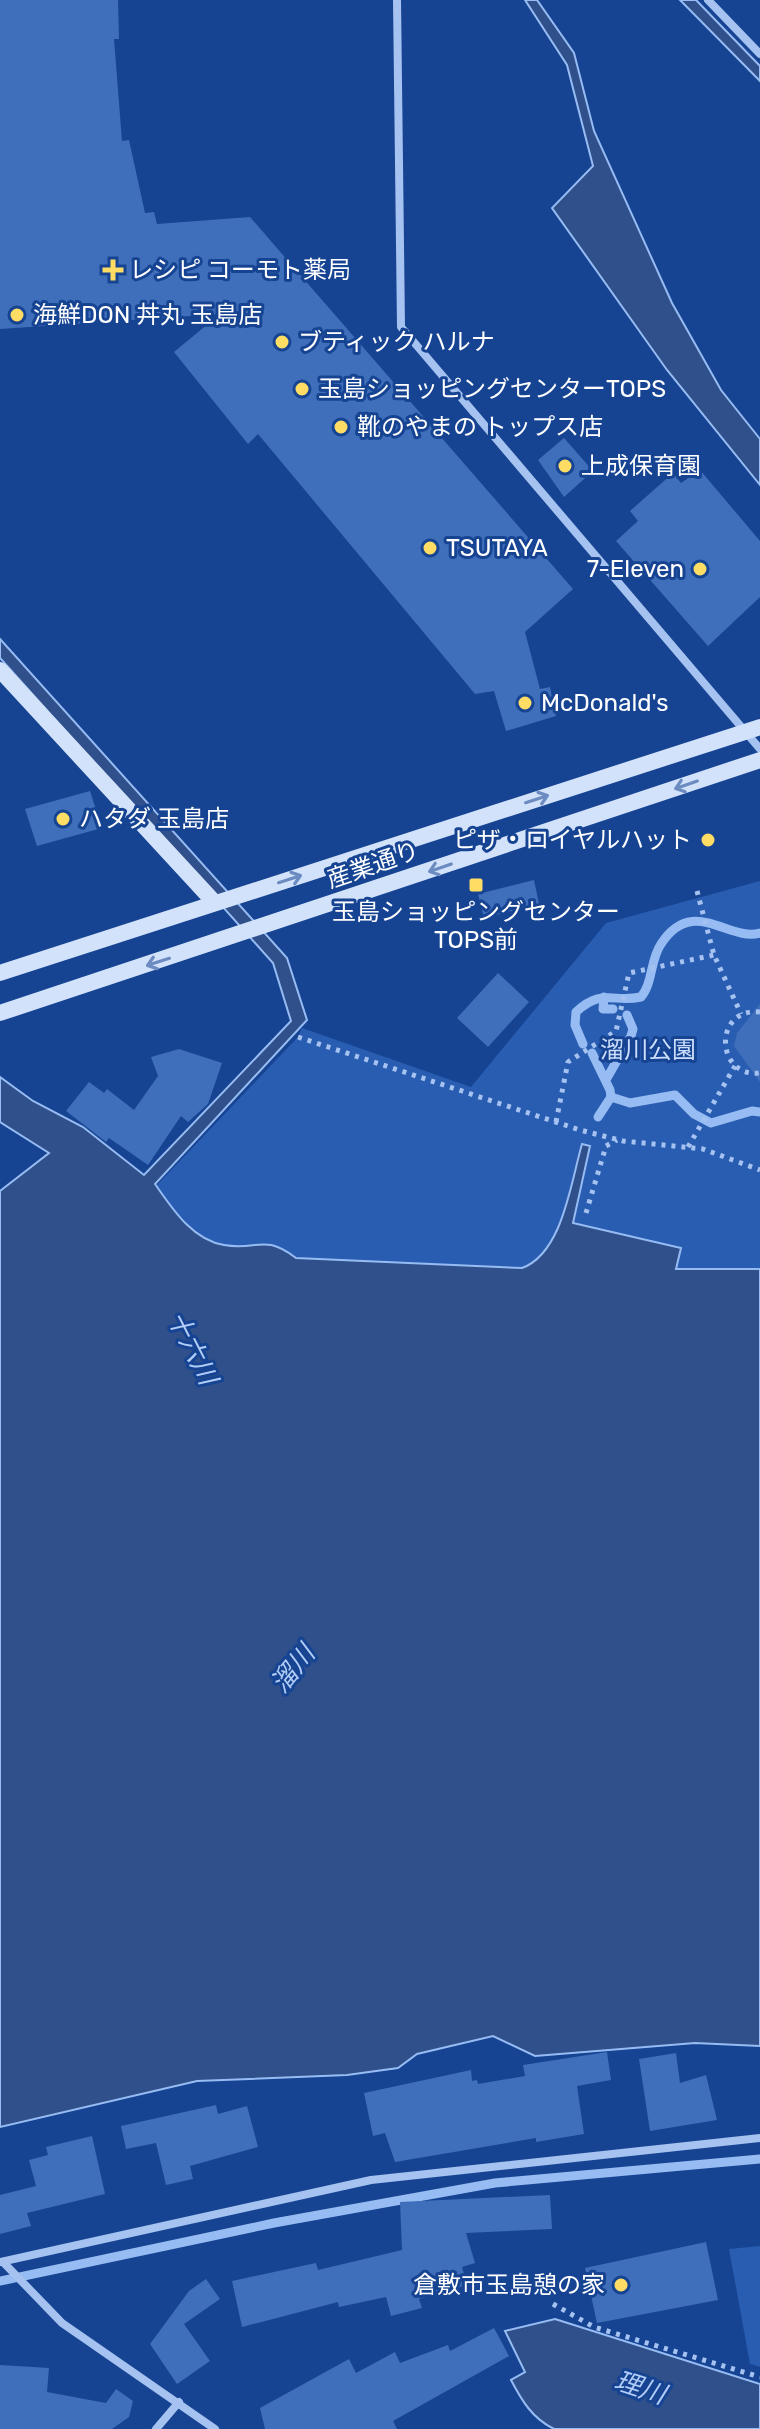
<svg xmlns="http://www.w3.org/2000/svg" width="760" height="2429" viewBox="0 0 760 2429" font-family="Rubik,'Noto Sans JP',sans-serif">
  <rect width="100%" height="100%" fill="#164492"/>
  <g fill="#295db1">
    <path d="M760,881V1269H675L681,1248L572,1223L590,1147L582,1144C567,1184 567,1249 522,1268L296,1258C264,1234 259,1249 225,1245C194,1242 173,1209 156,1186L298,1037L302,1028L471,1087L606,923Z"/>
    <polygon points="760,2246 760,2367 750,2364 729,2249"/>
  </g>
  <g fill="#2f508a" stroke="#97bcf3" stroke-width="2">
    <polygon points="525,0 537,0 574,53 594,131 672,303 721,390 760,439 760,485 667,370 552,208 593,166 567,65"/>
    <polygon points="680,0 696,0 760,66 760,81"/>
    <path d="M0,639L287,958L307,1020L155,1184C172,1208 192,1240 224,1245C258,1251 263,1233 296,1258L522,1268C563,1253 571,1181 582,1144L590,1146L573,1223L681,1248L676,1269H760V2046L695,2043L535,2056L493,2036L417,2054L398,2068L347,2075L197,2081L0,2127V1191L49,1153L0,1122V1077L33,1101L83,1127L144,1175L291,1021L273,963L0,658Z"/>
    <path d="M555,2319L760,2384V2429H554C532,2418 522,2401 511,2380L525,2372L505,2331Z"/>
  </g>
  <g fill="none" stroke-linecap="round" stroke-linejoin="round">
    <g stroke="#97bcf3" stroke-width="9">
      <polyline points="604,997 603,1009 613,1009"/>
      <path d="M583,1044L575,1025L576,1012C602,988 613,1003 641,997C653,983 650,960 661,944C693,895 728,942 760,933"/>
      <polyline points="592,1053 610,1090 611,1097 598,1117"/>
      <polyline points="607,1078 631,1036 633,1029 627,1015"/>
      <polyline points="611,1097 630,1103 675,1095 694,1114 711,1123 752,1111 760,1112"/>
      <polyline points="0,2281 274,2223 495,2183 760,2159"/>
    </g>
  </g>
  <g fill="#3f6eba">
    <polygon points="0,0 118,0 119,39 114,39 122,141 129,140 145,213 154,212 157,224 250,217 573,589 525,632 540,689 550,687 556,716 506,731 494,691 475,694 258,434 248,444 174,352 220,314 0,329"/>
    <polygon points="564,438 593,471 564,497 538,460"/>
    <polygon points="700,470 760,541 760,597 708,646 616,541 638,521 630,511 673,473 681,483"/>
    <polygon points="90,791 102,828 37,846 25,809"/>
    <polygon points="534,880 539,904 484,918 478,894"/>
    <polygon points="498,973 529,1002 488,1047 457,1018"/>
    <polygon points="760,1004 760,1082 734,1046 737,1033"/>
    <polygon points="179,1049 222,1063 208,1104 188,1122 181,1116 148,1165 109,1138 106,1142 66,1111 89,1082 104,1093 107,1089 134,1110 158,1076 151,1057"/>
    <polygon points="607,2052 611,2080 577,2086 584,2134 536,2142 536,2138 395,2162 385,2133 373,2136 364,2093 471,2070 472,2081 477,2080 478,2084 525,2076 523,2065"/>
    <polygon points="676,2053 680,2083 706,2075 717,2120 650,2131 639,2059"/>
    <polygon points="216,2105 218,2114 247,2106 258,2147 190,2166 193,2179 166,2185 156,2143 126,2149 121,2126"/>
    <polygon points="92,2136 105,2194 27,2213 31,2226 0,2234 0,2195 36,2186 29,2160 48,2155 46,2147"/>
    <polygon points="550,2195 552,2229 466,2233 475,2263 462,2267 467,2285 419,2299 422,2308 391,2316 386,2297 339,2307 338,2302 242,2327 232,2281 316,2263 318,2270 402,2250 400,2202"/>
    <polygon points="706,2242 718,2300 597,2323 585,2268"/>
    <polygon points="206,2279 220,2299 184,2324 210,2361 177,2384 150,2344 189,2291"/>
    <polygon points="494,2328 509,2356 393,2421 397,2429 265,2429 260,2408 349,2359 356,2373 395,2352 400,2363 448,2345 450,2351"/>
    <polygon points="0,2365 49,2368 47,2392 106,2403 116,2389 133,2401 129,2417 112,2429 0,2429"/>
  </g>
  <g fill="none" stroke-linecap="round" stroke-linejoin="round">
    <g stroke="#a5c2f0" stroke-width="5" stroke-dasharray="4 6" stroke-linecap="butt">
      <polyline points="697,891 714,955 741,1014"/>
      <path d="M760,1012C713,1007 715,1078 760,1073"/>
      <polyline points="298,1037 580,1130 623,1141 703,1149 760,1170"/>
      <polyline points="556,1122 568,1062 616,1031 629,973 714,955"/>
      <polyline points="688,1147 735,1066"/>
      <polyline points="586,1213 606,1146 617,1140"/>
      <polyline points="553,2304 594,2327 760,2377"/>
    </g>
    <g stroke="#a5c2f0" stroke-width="8">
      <polyline points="397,0 401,327 760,749"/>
      <polyline points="708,0 760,54"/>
      <polyline points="0,2262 371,2180 760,2138"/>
      <polyline points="3,2262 62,2323 215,2429"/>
      <polyline points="156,2429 179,2402"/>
    </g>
    <g stroke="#d3e2fb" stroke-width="16">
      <polyline points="0,670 215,903"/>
      <polyline points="0,973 760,727"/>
      <polyline points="0,1013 760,760"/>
    </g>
  </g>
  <defs><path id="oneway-shaft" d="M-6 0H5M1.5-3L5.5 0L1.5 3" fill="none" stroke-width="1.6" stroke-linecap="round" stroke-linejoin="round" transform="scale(2)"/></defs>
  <g stroke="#6b8bc1">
    <use href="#oneway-shaft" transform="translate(686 785) rotate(161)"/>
    <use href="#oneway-shaft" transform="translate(537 799) rotate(-18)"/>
    <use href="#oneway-shaft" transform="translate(440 868) rotate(161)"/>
    <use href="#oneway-shaft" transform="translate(290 879) rotate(-18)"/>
    <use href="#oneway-shaft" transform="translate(158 962) rotate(162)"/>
  </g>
  <g fill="#ffdd64" stroke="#164492" stroke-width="3">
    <path d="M109 258h8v8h8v8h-8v8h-8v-8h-8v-8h8z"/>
    <circle cx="17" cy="315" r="8"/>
    <circle cx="282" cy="342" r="8"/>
    <circle cx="302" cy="389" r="8"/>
    <circle cx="341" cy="427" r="8"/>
    <circle cx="565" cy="466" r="8"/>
    <circle cx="430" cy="548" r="8"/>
    <circle cx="700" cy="569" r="8"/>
    <circle cx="525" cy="703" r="8"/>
    <circle cx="63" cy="819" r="8"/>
    <circle cx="708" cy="840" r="8"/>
    <rect x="468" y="877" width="16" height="16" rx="4"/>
    <circle cx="621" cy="2285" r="8"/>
  </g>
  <g text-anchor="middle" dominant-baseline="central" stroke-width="6" stroke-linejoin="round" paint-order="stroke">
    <g font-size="24" fill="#fff" stroke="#164492" text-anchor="start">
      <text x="129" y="270">レシピ コーモト薬局</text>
      <text x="33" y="315">海鮮DON 丼丸 玉島店</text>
      <text x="298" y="342">ブティック ハルナ</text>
      <text x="318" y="389">玉島ショッピングセンターTOPS</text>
      <text x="357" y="427">靴のやまの トップス店</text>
      <text x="581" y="466">上成保育園</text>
      <text x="446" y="548">TSUTAYA</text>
      <text x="684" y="569" text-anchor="end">7-Eleven</text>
      <text x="541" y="703">McDonald's</text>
      <text x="79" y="819">ハタダ 玉島店</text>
      <text x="692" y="840" text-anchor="end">ピザ・ロイヤルハット</text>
      <text x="476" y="912" text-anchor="middle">玉島ショッピングセンター<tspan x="476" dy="28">TOPS前</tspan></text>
      <text x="605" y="2285" text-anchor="end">倉敷市玉島憩の家</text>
    </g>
    <g font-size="24" fill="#fff" stroke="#164492">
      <text transform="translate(373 865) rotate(-19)">産業通り</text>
    </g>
    <g font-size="24" fill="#ccdefc" stroke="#164492">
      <text x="648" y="1050">溜川公園</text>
    </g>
    <g font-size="26" font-style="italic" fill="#b1ccf7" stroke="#164492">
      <text transform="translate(192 1348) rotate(63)">十六川</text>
      <text transform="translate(293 1669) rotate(-51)">溜川</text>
      <text transform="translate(640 2388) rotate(18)">理川</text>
    </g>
  </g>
</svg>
